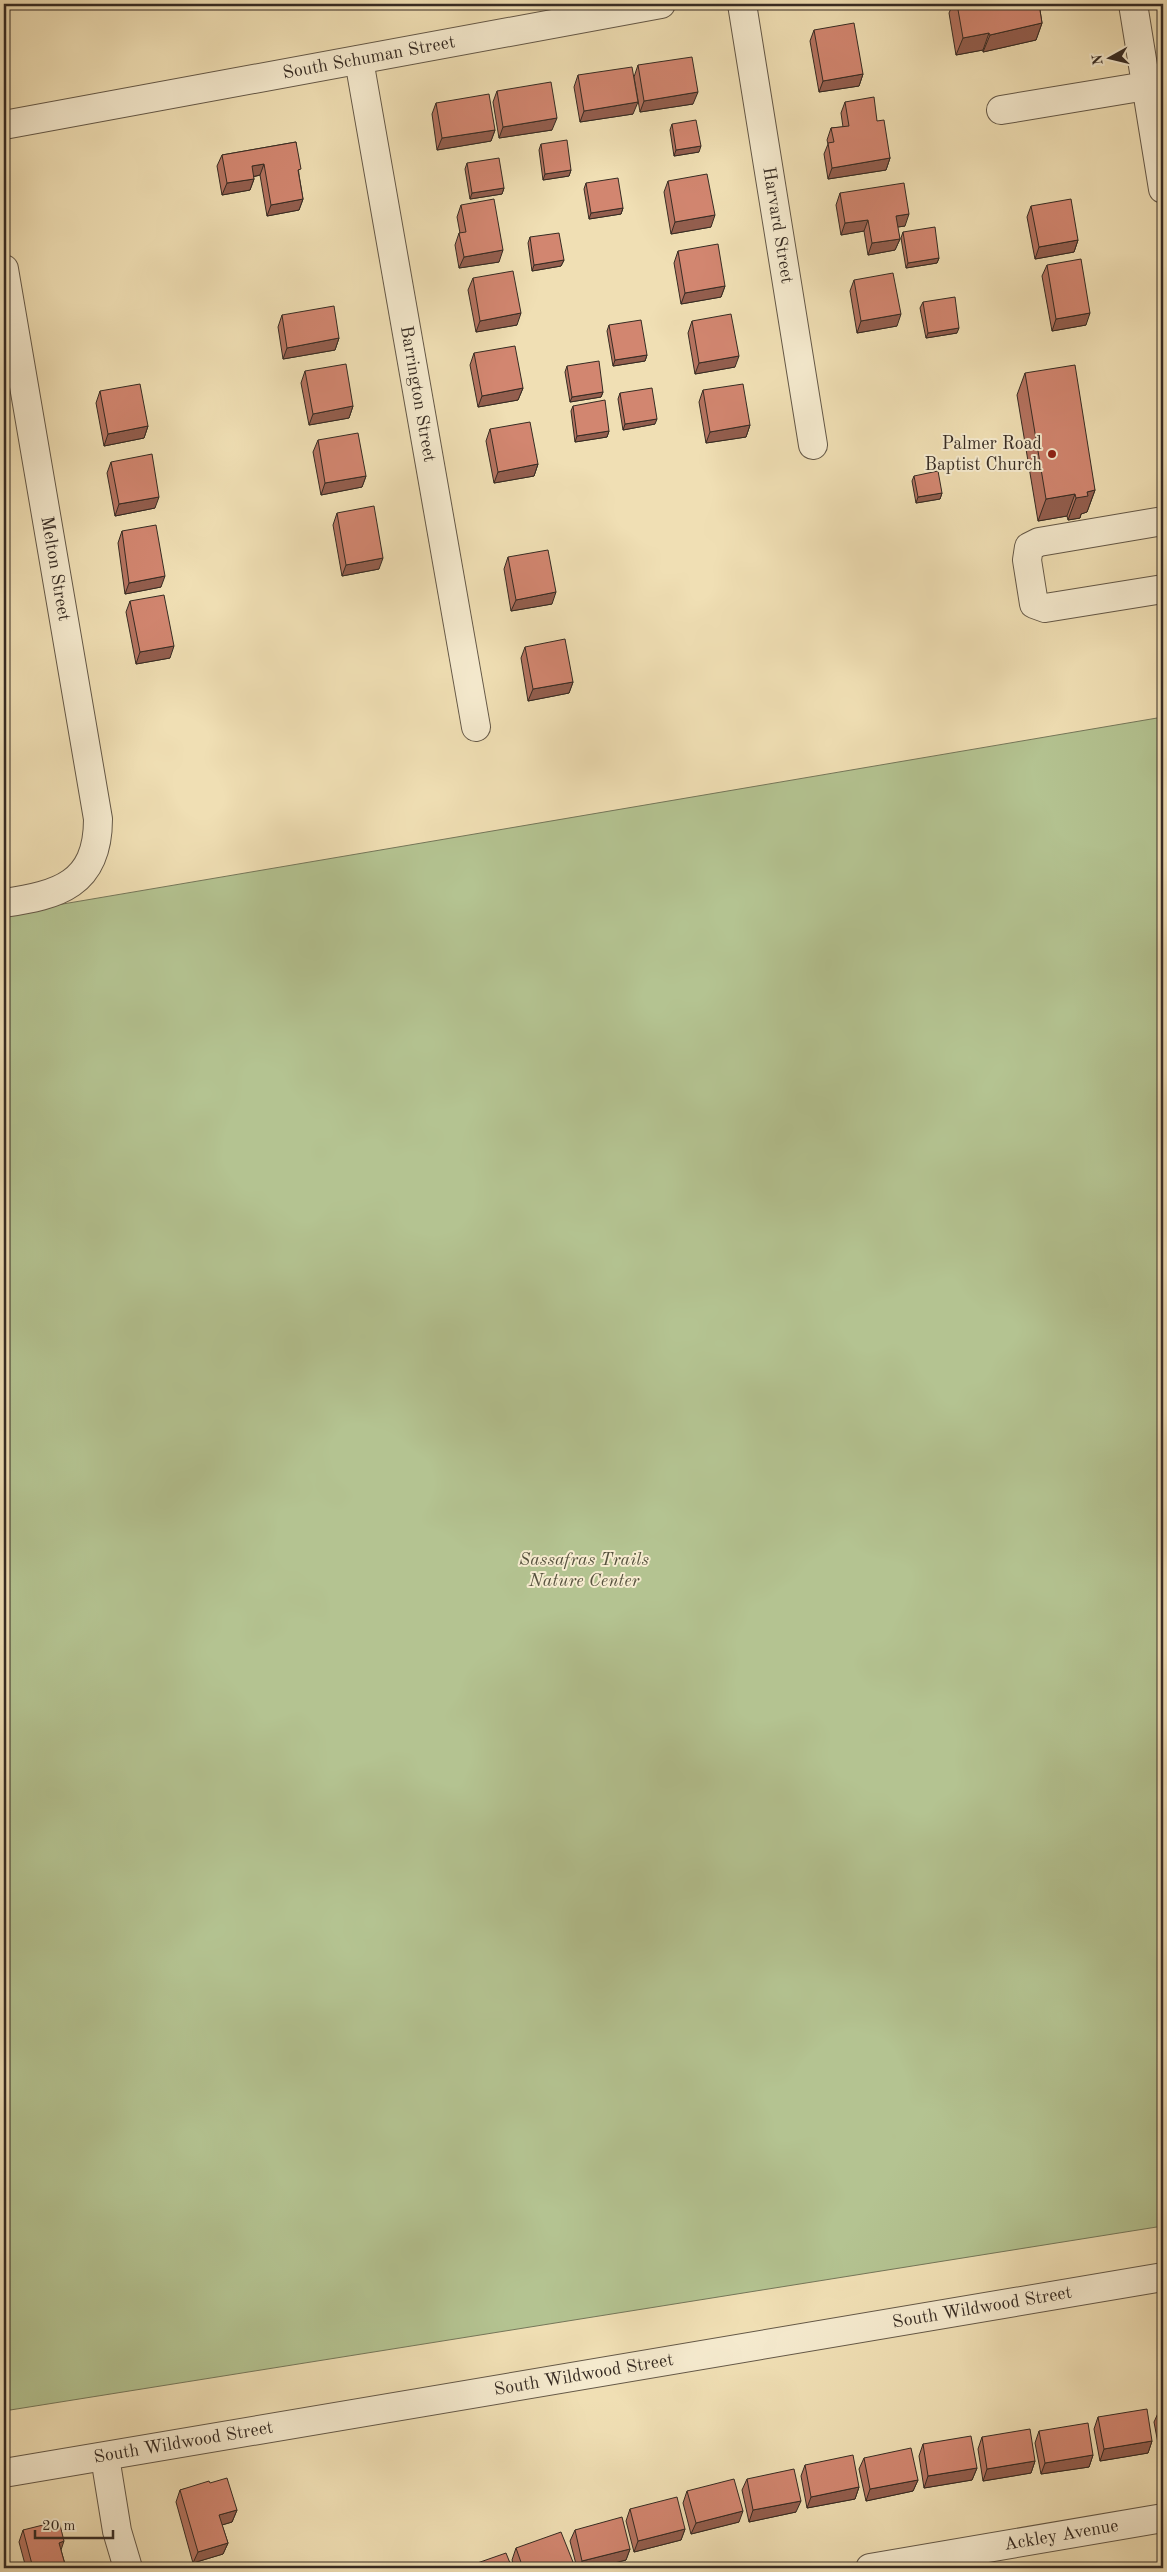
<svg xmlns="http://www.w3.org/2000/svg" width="1167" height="2572" viewBox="0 0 1167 2572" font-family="'Old Standard TT',serif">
  <rect width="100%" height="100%" fill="#f0dfb4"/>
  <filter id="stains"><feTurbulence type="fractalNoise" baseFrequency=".004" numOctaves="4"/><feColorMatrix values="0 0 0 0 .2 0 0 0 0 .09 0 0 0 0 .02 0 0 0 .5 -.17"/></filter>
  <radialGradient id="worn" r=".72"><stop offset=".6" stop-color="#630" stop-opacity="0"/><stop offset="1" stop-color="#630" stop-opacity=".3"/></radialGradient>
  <polygon fill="#b4c391" stroke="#75775a" points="1163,717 1163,2226 4,2411 4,914"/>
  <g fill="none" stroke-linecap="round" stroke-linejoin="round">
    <g stroke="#645847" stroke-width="30">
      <g id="minor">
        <path id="s1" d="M742,4L813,445"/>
        <polyline points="1133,4 1163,189"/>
        <path id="s2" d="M359,60L476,727"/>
        <polyline points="1001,110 1146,86"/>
        <path id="s3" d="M4,125L661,4"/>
        <path id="s4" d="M4,269L98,819C98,885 58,895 4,903"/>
        <polyline points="1163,521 1039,542 1029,547 1027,560 1034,604 1045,608 1163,589"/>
        <polyline points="105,2457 117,2531 128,2568"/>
        <path id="s5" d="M4,2473L1163,2277"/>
        <path id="s6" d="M870,2568L1163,2518"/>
      </g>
    </g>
    <use href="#minor" stroke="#f5eace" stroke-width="28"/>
  </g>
  <g fill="#b57360" stroke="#362b23">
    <polygon points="953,4 1039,4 1042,23 1036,40 983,52 983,50 956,55 949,13"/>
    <polygon points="814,30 863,74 859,86 819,92 810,41"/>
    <polygon points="638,65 693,104 640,112 634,77"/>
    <polygon points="578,75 633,114 580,122 574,87"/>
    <polygon points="497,91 552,130 499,138 493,102"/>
    <polygon points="845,102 877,121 890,158 886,170 828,179 824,154 828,144 827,140 831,128 843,127 841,113"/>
    <polygon points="436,103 495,130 491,141 437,150 432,114"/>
    <polygon points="672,124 699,152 674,156 670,130"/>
    <polygon points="296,142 299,175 303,199 299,210 267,216 260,175 253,177 254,179 250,190 222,195 217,166 222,155"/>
    <polygon points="541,144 571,170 569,176 543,180 539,150"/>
    <polygon points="467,163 504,188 502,194 470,199 465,169"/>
    <polygon points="668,181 711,227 671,234 664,192"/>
    <polygon points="586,183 623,208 621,214 589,219 584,189"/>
    <polygon points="840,193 905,226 897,227 900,239 895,250 868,255 864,231 841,235 836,205"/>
    <polygon points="461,205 499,262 459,268 455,245 459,233 460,233 457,217"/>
    <polygon points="1031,206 1078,240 1074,252 1035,259 1027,217"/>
    <polygon points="903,232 939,258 937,263 906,268 901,238"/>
    <polygon points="530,237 564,260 561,266 532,271 528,243"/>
    <polygon points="678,251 725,286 721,297 681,304 674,263"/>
    <polygon points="1047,265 1086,325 1052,331 1042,276"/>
    <polygon points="473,278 517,325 476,332 468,290"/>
    <polygon points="854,280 897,326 857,333 850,291"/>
    <polygon points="923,302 957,333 926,338 920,308"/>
    <polygon points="282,315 339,338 335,350 283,359 278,327"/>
    <polygon points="692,321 735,367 695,374 688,333"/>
    <polygon points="609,325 647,355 645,361 613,366 607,331"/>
    <polygon points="474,353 523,388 518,400 478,407 470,365"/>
    <polygon points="567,366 603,392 601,397 570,402 565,372"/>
    <polygon points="305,371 353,406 349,418 309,425 301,383"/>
    <polygon points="1025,373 1095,490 1087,512 1081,514 1080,518 1068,520 1067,516 1038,521 1017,395"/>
    <polygon points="703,390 750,425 746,437 706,443 699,402"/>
    <polygon points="100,391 148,426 144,438 104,446 96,403"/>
    <polygon points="620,393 655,424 623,430 618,399"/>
    <polygon points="573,406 609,431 607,437 575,442 571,411"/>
    <polygon points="490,429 538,464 534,476 494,483 486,441"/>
    <polygon points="318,440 366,476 362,487 321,495 313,452"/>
    <polygon points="111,462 155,508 115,516 107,473"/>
    <polygon points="914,476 942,493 940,499 916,503 912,481"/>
    <polygon points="337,513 379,569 342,576 333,525"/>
    <polygon points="122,531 161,587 125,594 118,543"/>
    <polygon points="508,557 552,604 511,611 504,569"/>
    <polygon points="130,601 170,658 136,664 126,612"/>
    <polygon points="525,647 573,682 569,693 528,701 521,658"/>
    <polygon points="1163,2410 1163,2454 1160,2454 1154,2422 1159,2411"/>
    <polygon points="1098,2417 1152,2441 1148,2453 1100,2461 1094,2429"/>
    <polygon points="1039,2431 1093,2455 1089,2467 1041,2474 1035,2443"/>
    <polygon points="982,2437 1035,2461 1031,2473 983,2481 978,2449"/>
    <polygon points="923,2444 977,2468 972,2480 924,2488 919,2456"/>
    <polygon points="864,2458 918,2480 913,2491 866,2501 859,2469"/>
    <polygon points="805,2465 859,2487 855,2499 807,2508 801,2476"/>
    <polygon points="747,2479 796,2512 749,2522 742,2490"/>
    <polygon points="210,2483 237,2510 232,2522 222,2525 228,2543 223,2554 193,2563 176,2502 180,2490"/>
    <polygon points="687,2491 739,2522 691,2534 683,2503"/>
    <polygon points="630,2509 685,2529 681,2540 634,2552 626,2521"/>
    <polygon points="23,2530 61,2550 66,2568 26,2568 19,2542"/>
    <polygon points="575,2530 630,2549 626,2560 595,2568 577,2568 570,2541"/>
    <polygon points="516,2548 570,2568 515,2568 512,2560"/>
  </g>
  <g fill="#935e4e" stroke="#362b23">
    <polygon points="1042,23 1036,40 983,52 990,35"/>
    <polygon points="989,33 983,50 956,55 963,38"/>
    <polygon points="863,74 859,86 819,92 823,81"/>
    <polygon points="698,92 693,104 640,112 644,101"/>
    <polygon points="638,102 633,114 580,122 584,111"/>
    <polygon points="557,118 552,130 499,138 503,127"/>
    <polygon points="495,130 491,141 437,150 442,138"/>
    <polygon points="701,146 699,152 674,156 676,150"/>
    <polygon points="890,158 886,170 828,179 832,168"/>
    <polygon points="264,164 260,175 247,178 252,166"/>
    <polygon points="571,170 569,176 543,180 545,174"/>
    <polygon points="254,179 250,190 222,195 227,183"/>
    <polygon points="504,188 502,194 470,199 472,193"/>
    <polygon points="303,199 299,210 267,216 271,205"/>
    <polygon points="623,208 621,214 589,219 591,213"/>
    <polygon points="909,214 905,226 891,228 896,216"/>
    <polygon points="715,215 711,227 671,234 675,222"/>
    <polygon points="868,220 864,231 841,235 845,223"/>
    <polygon points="900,239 895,250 868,255 872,243"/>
    <polygon points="1078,240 1074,252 1035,259 1039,247"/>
    <polygon points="503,250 499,262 459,268 464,257"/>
    <polygon points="939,258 937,263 906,268 908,263"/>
    <polygon points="564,260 561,266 532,271 534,265"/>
    <polygon points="725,286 721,297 681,304 685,293"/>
    <polygon points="521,313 517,325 476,332 480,321"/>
    <polygon points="1090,313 1086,325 1052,331 1056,319"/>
    <polygon points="901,314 897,326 857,333 861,321"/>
    <polygon points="959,328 957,333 926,338 928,333"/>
    <polygon points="339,338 335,350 283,359 287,348"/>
    <polygon points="647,355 645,361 613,366 615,360"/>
    <polygon points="739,356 735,367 695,374 699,363"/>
    <polygon points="523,388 518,400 478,407 482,396"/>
    <polygon points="603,392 601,397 570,402 572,397"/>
    <polygon points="353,406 349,418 309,425 313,414"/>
    <polygon points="657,419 655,424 623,430 625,424"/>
    <polygon points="750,425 746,437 706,443 710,432"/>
    <polygon points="148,426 144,438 104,446 108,434"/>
    <polygon points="609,431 607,437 575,442 577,436"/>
    <polygon points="538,464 534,476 494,483 498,472"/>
    <polygon points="366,476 362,487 321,495 325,483"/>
    <polygon points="1095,490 1087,512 1081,514 1080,518 1068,520 1076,498 1087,492"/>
    <polygon points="942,493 940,499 916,503 918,497"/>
    <polygon points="1075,494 1067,516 1038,521 1046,499"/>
    <polygon points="159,497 155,508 115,516 119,504"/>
    <polygon points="383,558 379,569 342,576 346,565"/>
    <polygon points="165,576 161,587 125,594 129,583"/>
    <polygon points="556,592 552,604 511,611 516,600"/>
    <polygon points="174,646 170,658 136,664 140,652"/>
    <polygon points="573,682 569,693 528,701 533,689"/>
    <polygon points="1152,2441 1148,2453 1100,2461 1104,2449"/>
    <polygon points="1163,2445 1163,2454 1160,2454"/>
    <polygon points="1093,2455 1089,2467 1041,2474 1045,2463"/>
    <polygon points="1035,2461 1031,2473 983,2481 987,2469"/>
    <polygon points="977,2468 972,2480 924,2488 928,2476"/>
    <polygon points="918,2480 913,2491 866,2501 870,2489"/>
    <polygon points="859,2487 855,2499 807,2508 811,2497"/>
    <polygon points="801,2501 796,2512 749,2522 753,2510"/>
    <polygon points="237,2510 232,2522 215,2527 219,2515"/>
    <polygon points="743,2511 739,2522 691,2534 696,2523"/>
    <polygon points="685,2529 681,2540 634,2552 638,2541"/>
    <polygon points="64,2541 60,2553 59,2543"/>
    <polygon points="228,2543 223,2554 193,2563 198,2552"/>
    <polygon points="630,2549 626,2560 595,2568 580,2568 582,2561"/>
    <polygon points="573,2562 570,2568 555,2568"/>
  </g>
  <g fill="#d28670" stroke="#362b23">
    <polygon points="957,4 1039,4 1042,23 990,35 989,33 963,38"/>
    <polygon points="854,23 863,74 823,81 814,30"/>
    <polygon points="692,57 698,92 644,101 638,65"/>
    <polygon points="632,67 638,102 584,111 578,75"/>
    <polygon points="551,82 557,118 503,127 497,91"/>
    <polygon points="489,94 495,130 442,138 436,103"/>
    <polygon points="874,97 877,121 884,120 890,158 832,168 828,143 834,142 831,128 849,126 845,102"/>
    <polygon points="696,120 701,146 676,150 672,124"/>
    <polygon points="567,140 571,170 545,174 541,144"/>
    <polygon points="296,142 301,169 298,170 303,199 271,205 264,164 252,166 254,179 227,183 222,155"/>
    <polygon points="499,158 504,188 472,193 467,163"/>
    <polygon points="707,174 715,215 675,222 668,181"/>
    <polygon points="618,178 623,208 591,213 586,183"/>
    <polygon points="904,183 909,214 896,216 900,239 872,243 868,220 845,223 840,193"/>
    <polygon points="494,199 503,250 464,257 459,233 466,232 461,205"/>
    <polygon points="1071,199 1078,240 1039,247 1031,206"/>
    <polygon points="935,227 939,258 908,263 903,232"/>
    <polygon points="559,233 564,260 534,265 530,237"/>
    <polygon points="718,244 725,286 685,293 678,251"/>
    <polygon points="1081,259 1090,313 1056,319 1047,265"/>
    <polygon points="513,271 521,313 480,321 473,278"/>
    <polygon points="893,273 901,314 861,321 854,280"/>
    <polygon points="955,297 959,328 928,333 923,302"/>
    <polygon points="334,306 339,338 287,348 282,315"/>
    <polygon points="731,314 739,356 699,363 692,321"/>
    <polygon points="641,320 647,355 615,360 609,325"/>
    <polygon points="515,346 523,388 482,396 474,353"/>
    <polygon points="599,361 603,392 572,397 567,366"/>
    <polygon points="346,364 353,406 313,414 305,371"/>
    <polygon points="1075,365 1095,490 1087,492 1088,496 1076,498 1075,494 1046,499 1025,373"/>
    <polygon points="140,384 148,426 108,434 100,391"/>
    <polygon points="743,384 750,425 710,432 703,390"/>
    <polygon points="652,388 657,419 625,424 620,393"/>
    <polygon points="605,400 609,431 577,436 573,406"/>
    <polygon points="530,422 538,464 498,472 490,429"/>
    <polygon points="358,433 366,476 325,483 318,440"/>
    <polygon points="152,454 159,497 119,504 111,462"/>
    <polygon points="938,471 942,493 918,497 914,476"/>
    <polygon points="374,506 383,558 346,565 337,513"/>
    <polygon points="156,525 165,576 129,583 122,531"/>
    <polygon points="548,550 556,592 516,600 508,557"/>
    <polygon points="164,595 174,646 140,652 130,601"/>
    <polygon points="565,639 573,682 533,689 525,647"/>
    <polygon points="1147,2409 1152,2441 1104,2449 1098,2417"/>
    <polygon points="1163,2410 1163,2438 1159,2411"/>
    <polygon points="1088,2423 1093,2455 1045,2463 1039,2431"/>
    <polygon points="1030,2429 1035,2461 987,2469 982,2437"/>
    <polygon points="971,2436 977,2468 928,2476 923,2444"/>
    <polygon points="911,2448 918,2480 870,2489 864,2458"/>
    <polygon points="853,2455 859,2487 811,2497 805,2465"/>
    <polygon points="794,2469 801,2501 753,2510 747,2479"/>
    <polygon points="227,2478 237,2510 219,2515 228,2543 198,2552 180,2490 209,2481 210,2483"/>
    <polygon points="734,2479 743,2511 696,2523 687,2491"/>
    <polygon points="677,2497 685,2529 638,2541 630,2509"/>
    <polygon points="622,2517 630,2549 582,2561 575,2530"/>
    <polygon points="59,2521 64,2541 59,2543 66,2568 33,2568 23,2530"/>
    <polygon points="561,2532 573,2562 555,2568 523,2568 516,2548"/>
    <polygon points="506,2553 512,2568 463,2568"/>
  </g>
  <circle fill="#8f2418" stroke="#f5eace" stroke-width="2" cx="1052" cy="454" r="5"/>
  <g text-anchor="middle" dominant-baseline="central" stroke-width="4" stroke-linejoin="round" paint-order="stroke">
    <g font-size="18" fill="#362b23" stroke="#f5eace">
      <text stroke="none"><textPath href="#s3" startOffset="371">South Schuman Street</textPath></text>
      <text stroke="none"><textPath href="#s1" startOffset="224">Harvard Street</textPath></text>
      <text stroke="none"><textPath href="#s2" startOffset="339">Barrington Street</textPath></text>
      <text stroke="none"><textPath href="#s4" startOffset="304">Melton Street</textPath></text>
      <text stroke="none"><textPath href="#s5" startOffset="992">South Wildwood Street</textPath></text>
      <text stroke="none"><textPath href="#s5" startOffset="588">South Wildwood Street</textPath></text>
      <text stroke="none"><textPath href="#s5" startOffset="182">South Wildwood Street</textPath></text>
      <text stroke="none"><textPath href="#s6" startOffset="194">Ackley Avenue</textPath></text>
    </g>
    <g font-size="18" fill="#362b23" stroke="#f5eace" text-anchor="end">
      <text x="1042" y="444">Palmer Road<tspan x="1042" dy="21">Baptist Church</tspan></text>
    </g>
    <g font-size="18" font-style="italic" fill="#56513e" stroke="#f5eace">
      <text x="584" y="1560">Sassafras Trails<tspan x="584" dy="21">Nature Center</tspan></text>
    </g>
  </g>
  <rect width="1167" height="2572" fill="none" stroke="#f0dfb4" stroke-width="20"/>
  <rect x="5" y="5" width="1157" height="2562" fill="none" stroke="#362b23" stroke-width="2.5"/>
  <rect x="10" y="10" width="1147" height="2552" fill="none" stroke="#362b23"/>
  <g transform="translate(1110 58) rotate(262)" stroke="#f5eace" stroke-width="4" paint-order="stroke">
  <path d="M0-4L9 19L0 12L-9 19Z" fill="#362b23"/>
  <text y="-8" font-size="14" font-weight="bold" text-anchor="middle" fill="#362b23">N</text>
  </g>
  <path d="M35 2530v8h78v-8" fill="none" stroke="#362b23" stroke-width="2.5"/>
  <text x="42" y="2530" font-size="15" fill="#362b23" stroke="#f5eace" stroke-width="4" paint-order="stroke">20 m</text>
  <rect width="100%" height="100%" filter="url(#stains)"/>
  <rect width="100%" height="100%" fill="url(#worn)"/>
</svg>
